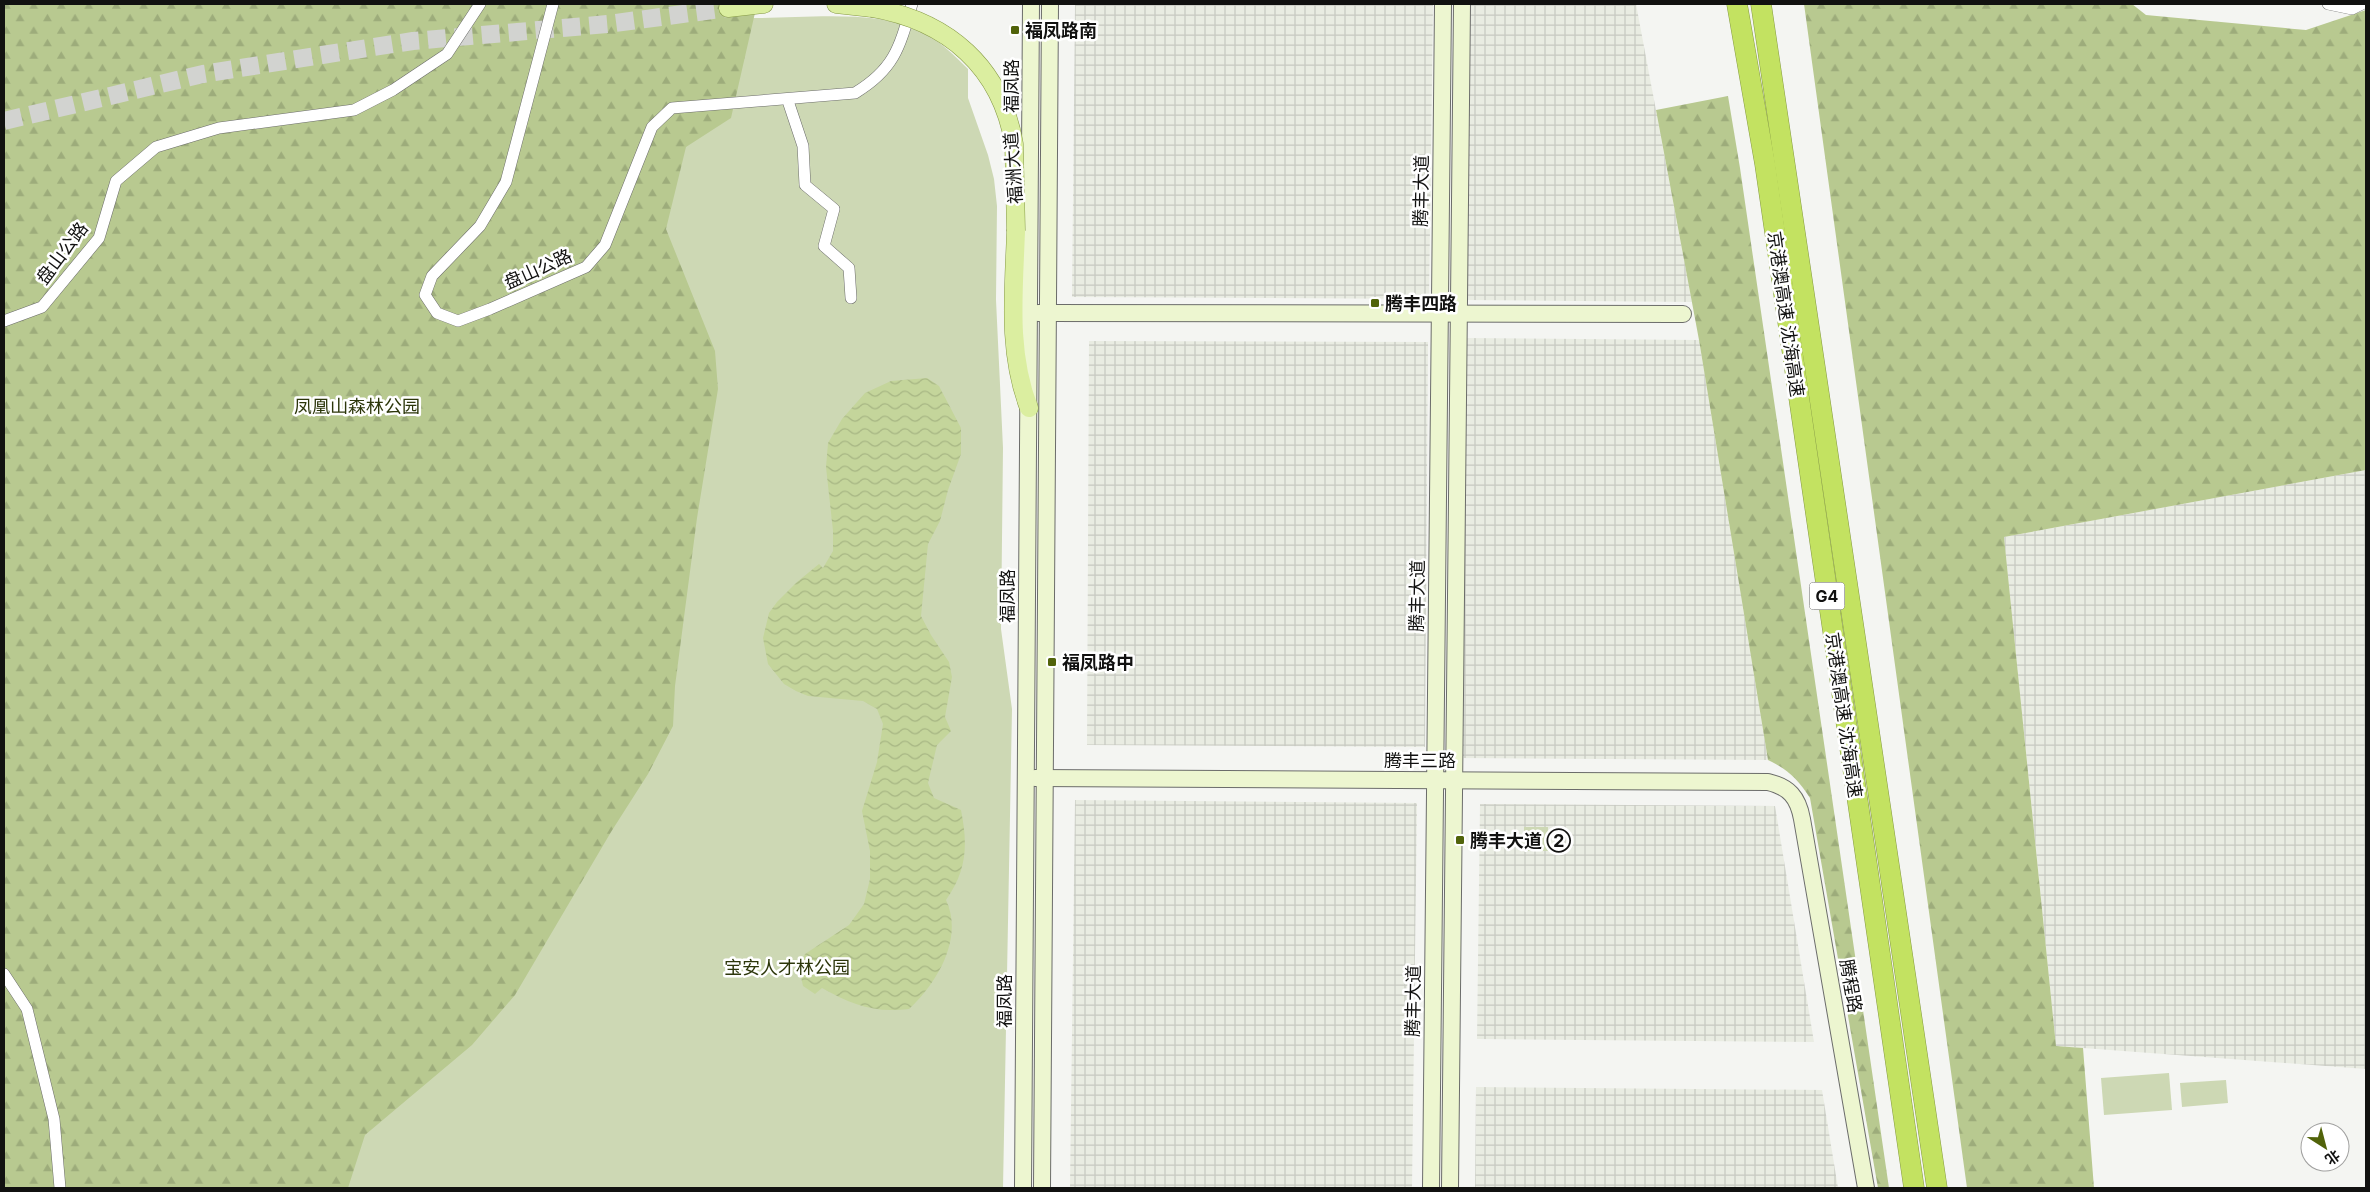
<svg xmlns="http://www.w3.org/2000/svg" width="2370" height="1192" viewBox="0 0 2370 1192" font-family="Inter,'Noto Sans SC',sans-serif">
  <defs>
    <pattern id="industrial-grid" width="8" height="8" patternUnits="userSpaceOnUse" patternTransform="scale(1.25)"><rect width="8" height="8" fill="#e9ece2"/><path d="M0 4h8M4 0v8" fill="none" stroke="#c7c9c1"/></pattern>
    <pattern id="forest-firs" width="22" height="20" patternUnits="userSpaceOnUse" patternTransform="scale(1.25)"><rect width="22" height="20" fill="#b8c990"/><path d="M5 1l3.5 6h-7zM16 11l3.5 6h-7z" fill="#9dac7b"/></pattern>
    <pattern id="water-waves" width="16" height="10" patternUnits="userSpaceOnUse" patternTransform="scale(1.25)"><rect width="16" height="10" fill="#c4d59b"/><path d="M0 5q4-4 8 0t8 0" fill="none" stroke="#a7b684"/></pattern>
  </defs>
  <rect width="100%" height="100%" fill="#f4f5f2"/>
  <g fill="url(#industrial-grid)">
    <polygon points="1075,4 1433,4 1429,299 1072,297"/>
    <polygon points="1470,4 1636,4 1692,302 1466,300"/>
    <polygon points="1465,338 1699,340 1768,760 1459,758"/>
    <polygon points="1089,341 1428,342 1425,747 1087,745"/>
    <polygon points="2366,470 2366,1069 2056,1046 2004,537"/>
    <polygon points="1075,800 1417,803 1412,1188 1070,1188"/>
    <polygon points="1480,804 1775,806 1814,1042 1477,1039"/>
    <polygon points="1476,1087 1822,1090 1838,1188 1475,1188"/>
  </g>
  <g fill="#cdd8b4">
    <path d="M4,4L755,18C806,18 875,9 921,31C939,40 954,55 968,69V98L988,155L994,179L997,206L996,300L1003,448L1001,629L1012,709L1003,1188H4Z"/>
    <rect x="1524" y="827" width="24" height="24"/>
    <polygon points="2169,1073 2172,1110 2104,1115 2101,1078"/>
    <polygon points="2226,1080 2228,1103 2182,1107 2180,1083"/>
  </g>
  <g fill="url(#forest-firs)">
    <polygon points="4,4 757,4 731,118 686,147 666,229 715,351 718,389 697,518 675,686 673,726 648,774 611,832 515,995 472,1045 365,1135 348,1188 4,1188"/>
    <polygon points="1804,4 2132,4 2146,15 2306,30 2366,10 2366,470 2004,537 2056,1046 2083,1048 2094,1188 1967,1188"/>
    <path d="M1728,96L1740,168L1889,1188H1878L1810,798C1798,779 1787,769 1768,760L1699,340L1656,110Z"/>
  </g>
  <path fill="url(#water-waves)" d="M927,378L939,386L961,428V454L948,490L940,521L928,544L921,616L931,635L949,662L952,677L945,717L951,731L937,745L928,783L934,798L961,810C968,845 967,870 946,900C964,938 937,983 909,1009C873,1013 853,1005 822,988L815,994L803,986L799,968L805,954L849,925L864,904L870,879V851L862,811L877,762L883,724L877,709L863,701L808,696L796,691L784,684L768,664L763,638L769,613L777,602L797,582L819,564L823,568L833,551V531L826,467L828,443L842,419L865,393L891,381Z"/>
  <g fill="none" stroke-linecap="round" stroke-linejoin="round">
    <polyline stroke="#d2d3d0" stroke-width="18" stroke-dasharray="18 9" stroke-linecap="butt" points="4,121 203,74 322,55 413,41 608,24 728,8"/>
    <g stroke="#6b6c6a" stroke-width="12">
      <g id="street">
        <path d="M553,4L506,182L480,226L432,276L425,295L437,313L458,321L490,309L586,267L605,245L652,127L672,108L855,93C895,69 900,46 912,4"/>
        <polyline points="2328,4 2352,9 2362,4"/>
        <polyline points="789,104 803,146 805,185 834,209 824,246 849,268 851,298"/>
        <polyline points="4,321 42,307 99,238 116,181 156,147 219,128 354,110 393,90 447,54 480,4"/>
        <polyline points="4,974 27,1009 54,1119 60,1188"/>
      </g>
    </g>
    <g stroke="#6b6c6a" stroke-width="18">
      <g id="secondary">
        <polyline points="1038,313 1683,314"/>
        <path d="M1035,778L1768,782C1789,787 1798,797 1802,819L1866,1188"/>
        <polyline points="1023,1188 1031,4"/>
        <polyline points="1042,1188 1050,4"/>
        <polyline points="1431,1188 1443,4"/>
        <polyline points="1450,1188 1462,4"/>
      </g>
    </g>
    <g stroke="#859945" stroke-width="19">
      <g id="primary">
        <polyline points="836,4 872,8"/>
        <polyline points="728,8 764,4"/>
        <path d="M1016,231C1014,291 1007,351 1029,408"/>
      </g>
    </g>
    <g stroke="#859945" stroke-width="21">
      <g id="highway">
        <polyline points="1737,4 1765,164 1914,1188"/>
        <polyline points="1761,4 1937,1188"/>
      </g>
    </g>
    <use href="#street" stroke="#fff" stroke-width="11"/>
    <use href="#secondary" stroke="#edf6d0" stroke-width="16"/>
    <use href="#primary" stroke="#dbeea0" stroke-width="18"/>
    <use href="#highway" stroke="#c3e261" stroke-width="20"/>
    <g stroke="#859945" stroke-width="19" stroke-linecap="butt">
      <path id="primary-bridge" d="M872,8C948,21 1001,67 1014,144L1016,231"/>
    </g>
    <use href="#primary-bridge" stroke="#dbeea0" stroke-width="18"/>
  </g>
  <g fill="#51630a" stroke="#fff" stroke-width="2">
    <rect x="1010" y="25" width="10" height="10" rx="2.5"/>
    <rect x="1370" y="298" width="10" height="10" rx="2.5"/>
    <rect x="1047" y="657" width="10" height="10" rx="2.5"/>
    <rect x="1455" y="835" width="10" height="10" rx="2.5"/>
  </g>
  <g text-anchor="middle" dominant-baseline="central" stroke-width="5" stroke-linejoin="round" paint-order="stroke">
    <rect fill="#fff" stroke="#585858" stroke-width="1" x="1809.5" y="582.5" width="35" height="27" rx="4"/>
    <g font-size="16" font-weight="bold" fill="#111110">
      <text x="1827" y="596">G4</text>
    </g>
    <g font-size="18" font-weight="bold" fill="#111110" stroke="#fff" text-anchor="start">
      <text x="1025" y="30">福凤路南</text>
      <text x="1385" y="303">腾丰四路</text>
      <text x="1062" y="662">福凤路中</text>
      <text x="1470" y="840">腾丰大道 ②</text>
    </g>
    <g font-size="18" fill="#111110" stroke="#fff">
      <text transform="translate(1011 86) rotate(-90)">福凤路</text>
      <text transform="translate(1013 168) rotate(-94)">福洲大道</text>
      <text transform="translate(1421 191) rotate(-89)">腾丰大道</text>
      <text transform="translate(62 253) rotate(-53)">盘山公路</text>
      <text transform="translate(538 269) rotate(-24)">盘山公路</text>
      <text transform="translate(1786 314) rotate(82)">京港澳高速 沈海高速</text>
      <text transform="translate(1007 596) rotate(-90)">福凤路</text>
      <text transform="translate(1417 596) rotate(-89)">腾丰大道</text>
      <text transform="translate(1844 715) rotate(82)">京港澳高速 沈海高速</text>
      <text x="1420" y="760">腾丰三路</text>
      <text transform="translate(1851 986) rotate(80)">腾程路</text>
      <text transform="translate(1004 1001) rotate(-90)">福凤路</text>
      <text transform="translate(1413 1001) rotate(-89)">腾丰大道</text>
    </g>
    <g font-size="18" fill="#2c360a" stroke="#fff">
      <text x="357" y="406">凤凰山森林公园</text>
      <text x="787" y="967">宝安人才林公园</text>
    </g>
  </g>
  <rect width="2370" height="1192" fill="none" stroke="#111110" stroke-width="10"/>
  <g transform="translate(2325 1147) rotate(144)"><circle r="24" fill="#ffffff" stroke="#a0a09f"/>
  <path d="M0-4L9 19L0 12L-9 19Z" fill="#51630a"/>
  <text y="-8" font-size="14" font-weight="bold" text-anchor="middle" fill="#111110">北</text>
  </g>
</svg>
